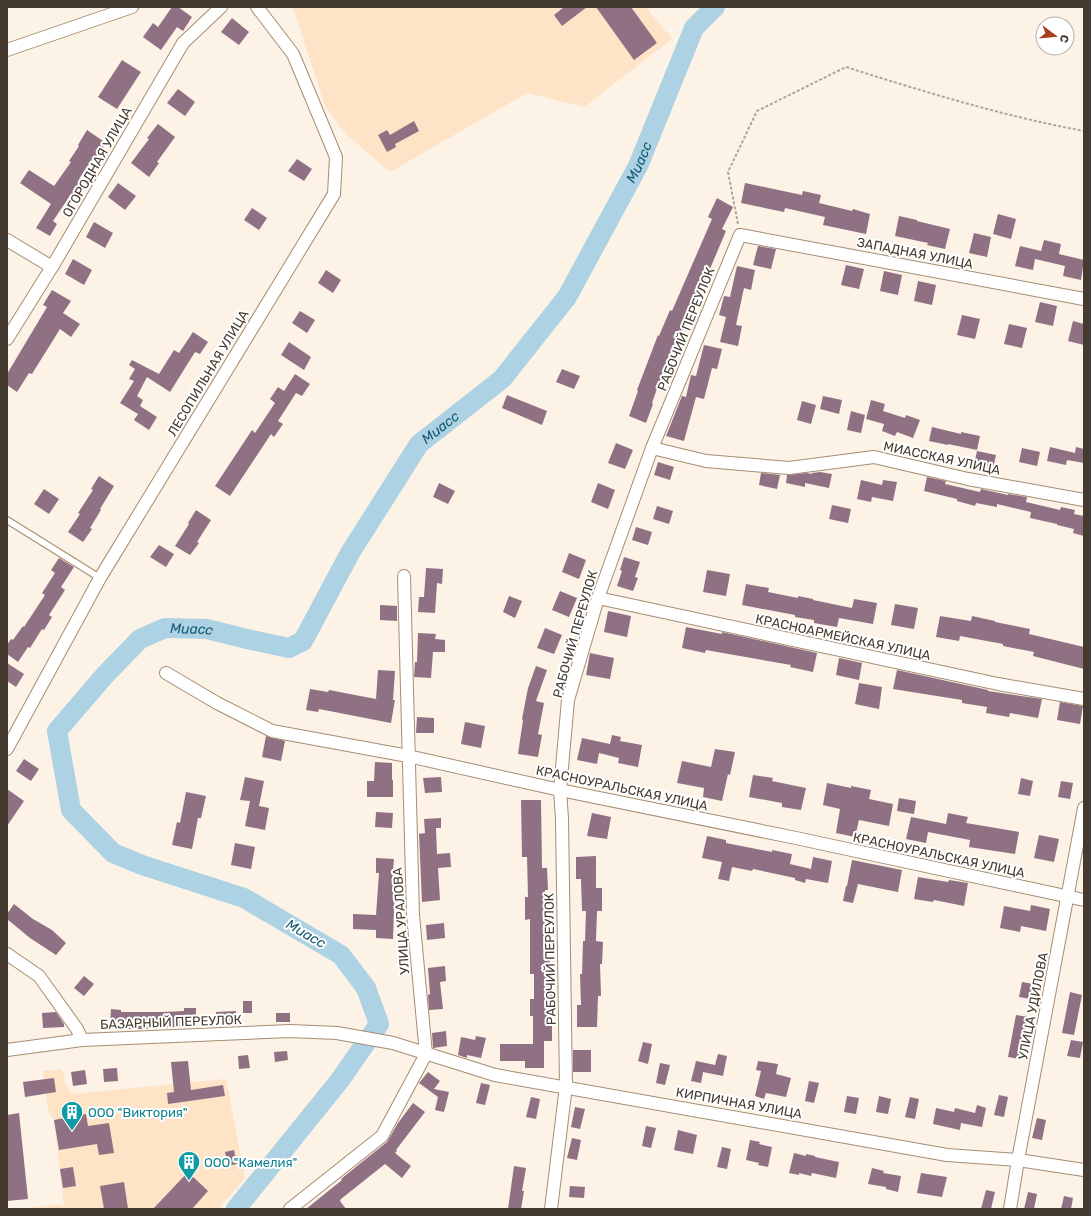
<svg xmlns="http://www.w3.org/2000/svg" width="1091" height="1216" viewBox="0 0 1091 1216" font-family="Rubik,sans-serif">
  <rect width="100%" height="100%" fill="#fdf2e6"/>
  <g fill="#fee3c7">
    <polygon points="293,7 646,7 672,39 584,107 527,93 390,172 346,134 325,106"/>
    <polygon points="62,1069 66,1085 72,1094 226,1079 245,1178 218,1209 16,1209 61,1204 64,1207 54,1120 48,1110 43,1071"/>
  </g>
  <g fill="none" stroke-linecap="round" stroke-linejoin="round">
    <path stroke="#acd2e4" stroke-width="20" id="s1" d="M236,1209L340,1080L379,1024L366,988L341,955L244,898L142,865L113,853L71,810L57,731L105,675L140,639L165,628L207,629L247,639L289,648L303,641L350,553L419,444L502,379L567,297L638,166L694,28L715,7"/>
  </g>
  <g fill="#907184">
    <polygon points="172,7 178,7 192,17 183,31 177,27 161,50 143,37 153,23 158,27"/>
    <polygon points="564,7 587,7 562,26 554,15"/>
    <polygon points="596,7 631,7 657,43 634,60"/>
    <polygon points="232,18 249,32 239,45 221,32"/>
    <polygon points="122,60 141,72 117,109 98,97"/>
    <polygon points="178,89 195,102 185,116 167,103"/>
    <polygon points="414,121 419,131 395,144 396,147 387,152 378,135 387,130 390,135"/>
    <polygon points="158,124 175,137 157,162 159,163 149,177 131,163 149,139 147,138"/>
    <polygon points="87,130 106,143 96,157 94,156 79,179 84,182 74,196 71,194 53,221 57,224 50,236 36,228 51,204 20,183 29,170 54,186 71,162 69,161 79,146 78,145"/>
    <polygon points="297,159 312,169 304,181 288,171"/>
    <polygon points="118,183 136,196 125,210 108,197"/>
    <polygon points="745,183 802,195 803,191 821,195 819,203 852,211 853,209 870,214 866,234 823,225 825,217 785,208 784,212 741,203"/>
    <polygon points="717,198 733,207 722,229 726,231 693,309 691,308 679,336 678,336 661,377 652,403 653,404 646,423 629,416 638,391 637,390 658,335 659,336 670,310 672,311 712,219 708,217"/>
    <polygon points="252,208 267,218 259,230 244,220"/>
    <polygon points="998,214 1016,219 1011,239 993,234"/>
    <polygon points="899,216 917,220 917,221 950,229 945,249 927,245 928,243 895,236"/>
    <polygon points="94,222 113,233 105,248 86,237"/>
    <polygon points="974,233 991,237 987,257 969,253"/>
    <polygon points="1044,240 1061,244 1059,254 1084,260 1081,280 1063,276 1065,266 1035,259 1033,270 1015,266 1020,246 1041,251"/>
    <polygon points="758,246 776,249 771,269 753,265"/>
    <polygon points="73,259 92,270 84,285 65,274"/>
    <polygon points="846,265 864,269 859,289 841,285"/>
    <polygon points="737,266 755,270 751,290 744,288 736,325 742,326 738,346 720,342 726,317 719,315 724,296 730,297"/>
    <polygon points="326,270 341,280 333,293 318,283"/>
    <polygon points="884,271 902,275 898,295 880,291"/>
    <polygon points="918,281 936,285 932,305 914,301"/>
    <polygon points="52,290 71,301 63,313 80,324 71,337 60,329 32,374 29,373 17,392 7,385 7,374 47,307 43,305"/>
    <polygon points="1040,302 1057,306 1053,326 1035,322"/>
    <polygon points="300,311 315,320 307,333 292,323"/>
    <polygon points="962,315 980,319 975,339 957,335"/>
    <polygon points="1073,321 1084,324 1084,345 1068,341"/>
    <polygon points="1009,324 1027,328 1022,348 1004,344"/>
    <polygon points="193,332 208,342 200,354 195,352 170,392 147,377 137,396 143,400 140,406 157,417 149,430 134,420 138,414 120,403 134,381 129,379 135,369 129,365 132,360 159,374 174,350 179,353"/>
    <polygon points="289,342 311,357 304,370 281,355"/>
    <polygon points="704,345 722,349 717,369 712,368 704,399 696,397 684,441 666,436 682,396 686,397 691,375 696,376"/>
    <polygon points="562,369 580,376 574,389 556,382"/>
    <polygon points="295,374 310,384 302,396 296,393 278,421 283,424 274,437 271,434 230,496 215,486 252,430 255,433 275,403 270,399 278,387 284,391"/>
    <polygon points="507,395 547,411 542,425 502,408"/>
    <polygon points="823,396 842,400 839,414 820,409"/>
    <polygon points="871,400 885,404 883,411 905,418 906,415 920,420 913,438 897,432 895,436 882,431 884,424 866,419"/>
    <polygon points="802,401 816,405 811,424 797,420"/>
    <polygon points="851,411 865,415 861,433 847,430"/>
    <polygon points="932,427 961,434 961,432 980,436 977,450 948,444 948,445 929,441"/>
    <polygon points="616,443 633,450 625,469 608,463"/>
    <polygon points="1050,447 1075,453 1076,447 1084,449 1084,463 1067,460 1066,465 1047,461"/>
    <polygon points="1022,448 1040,452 1037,466 1019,462"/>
    <polygon points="977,451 996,455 993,469 974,465"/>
    <polygon points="658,462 674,467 670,480 654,475"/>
    <polygon points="820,472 832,474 829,488 805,483 805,487 786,483 787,475 807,473 812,474 812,473"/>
    <polygon points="761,473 780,475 777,489 759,485"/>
    <polygon points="99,476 114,486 100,509 101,510 90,528 92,529 83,542 68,532 80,514 78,513 93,490 91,489"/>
    <polygon points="927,477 946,481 945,484 980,492 981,489 1008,495 1008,494 1027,497 1026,502 1060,510 1061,507 1075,510 1074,514 1084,516 1084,536 1073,533 1074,529 1057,525 1057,524 1030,518 1031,512 997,504 997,507 976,503 975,506 957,501 957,499 924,491"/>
    <polygon points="861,480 882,485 883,480 897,482 893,501 872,497 871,502 857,499"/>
    <polygon points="439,483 455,491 448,504 433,497"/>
    <polygon points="598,483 615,490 608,509 591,502"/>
    <polygon points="44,489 59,499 49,514 34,504"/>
    <polygon points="832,505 851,509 848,523 829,519"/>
    <polygon points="657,506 673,511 669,524 653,519"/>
    <polygon points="196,510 211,520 197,542 199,543 190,555 175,546 189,524 188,523"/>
    <polygon points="636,527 652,532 648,545 632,540"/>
    <polygon points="159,545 174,554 166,567 150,557"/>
    <polygon points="569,553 586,560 579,579 562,572"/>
    <polygon points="624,557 640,562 635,577 638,578 633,591 617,586 622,571 620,570"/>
    <polygon points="59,558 74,567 61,587 65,590 49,615 52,617 44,630 42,629 30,648 28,647 18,662 7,654 7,645 11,639 13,640 23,626 24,627 45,595 42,593 55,573 51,570"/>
    <polygon points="426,568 443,569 442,584 437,583 435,613 418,612 419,597 424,597"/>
    <polygon points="707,570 730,574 726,596 703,592"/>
    <polygon points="746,584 769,588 768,592 798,598 798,596 813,599 813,600 852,608 854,599 877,603 873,624 839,618 837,627 814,623 814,620 795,617 795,615 742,605"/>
    <polygon points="560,591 577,598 569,617 552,610"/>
    <polygon points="509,596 522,601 515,618 503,612"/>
    <polygon points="895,604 918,608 914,629 891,625"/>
    <polygon points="380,605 397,606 397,621 380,620"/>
    <polygon points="608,611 631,616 627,637 604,632"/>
    <polygon points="940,616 971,621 972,616 995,621 995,622 1030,629 1029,634 1084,647 1084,669 1033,656 1034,652 1003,646 1003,644 960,636 959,641 936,637"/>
    <polygon points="686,627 722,634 722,632 817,653 813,672 790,667 791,665 706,650 705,653 682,648"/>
    <polygon points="545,628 562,635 554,654 537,648"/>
    <polygon points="418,633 436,634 435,639 445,640 445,652 433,652 431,678 414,677 415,662 417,662"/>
    <polygon points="590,653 614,658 610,679 586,675"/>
    <polygon points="839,658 862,663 859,680 836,675"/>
    <polygon points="7,663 24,674 16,687 7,681"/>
    <polygon points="536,666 547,670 536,701 544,703 538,734 542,735 538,757 518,754 523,720 522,719 528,688"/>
    <polygon points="378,670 395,671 393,700 395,700 391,723 319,709 318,712 306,710 310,689 328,692 329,690 376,699"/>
    <polygon points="897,670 988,690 988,691 1042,699 1038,718 1010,713 1009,717 986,713 987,707 962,703 962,700 893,689"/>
    <polygon points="859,683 882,687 879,709 855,704"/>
    <polygon points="1060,702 1083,706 1080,724 1057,720"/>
    <polygon points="417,717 434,718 434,733 416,733"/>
    <polygon points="465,722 485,726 481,748 461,744"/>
    <polygon points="612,735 621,737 620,741 642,745 638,767 618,763 619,758 599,753 597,764 577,760 582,738 610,744"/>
    <polygon points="266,736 285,741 281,761 262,757"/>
    <polygon points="715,749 735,752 730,775 728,774 722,801 703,797 704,788 677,783 682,761 711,767"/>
    <polygon points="24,759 39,769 31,781 16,771"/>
    <polygon points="375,762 392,763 392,780 393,780 393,797 367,797 367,781 374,781"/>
    <polygon points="753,775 773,778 772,781 806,788 801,810 782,807 782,803 749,797"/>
    <polygon points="245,777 264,781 259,806 269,808 265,830 245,826 250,801 240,800"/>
    <polygon points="441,777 442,792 425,793 423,778"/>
    <polygon points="1021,778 1033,781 1030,796 1018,794"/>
    <polygon points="1061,781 1073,783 1070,799 1058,797"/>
    <polygon points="827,783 851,788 851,786 871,790 869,799 893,804 889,826 859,820 855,837 836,833 840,809 823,805"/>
    <polygon points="7,789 24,801 7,826"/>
    <polygon points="186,792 206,796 201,818 198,818 192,849 172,845 177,822 180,823"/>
    <polygon points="899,798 916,801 914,814 897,811"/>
    <polygon points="521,800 541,800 542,868 547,868 548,890 545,890 546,929 549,929 550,979 553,979 553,996 548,996 548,1024 552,1024 552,1041 544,1041 544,1068 525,1068 525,1061 500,1061 500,1044 533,1044 533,1016 530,1016 530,999 534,999 534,974 530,974 530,919 525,920 525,897 528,897 527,857 522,857"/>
    <polygon points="376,812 393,813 392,828 375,827"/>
    <polygon points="592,813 611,817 607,839 587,836"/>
    <polygon points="948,813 968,817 966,823 1019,832 1015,854 969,847 970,840 928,832 926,843 906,839 911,817 946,824"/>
    <polygon points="441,818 441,828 436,828 437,854 450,853 451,867 438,868 440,900 422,902 419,834 425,833 424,819"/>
    <polygon points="1039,835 1059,839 1054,862 1034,858"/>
    <polygon points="707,836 726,840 726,843 772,852 772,850 792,854 790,864 811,869 813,857 832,861 828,883 806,879 805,883 795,880 795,878 753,869 752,871 732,867 729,881 718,879 722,862 702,858"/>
    <polygon points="235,843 255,847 251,869 231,865"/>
    <polygon points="596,856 596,888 602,888 602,911 597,911 596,941 603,942 602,964 600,964 601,996 598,996 597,1027 577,1027 577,1005 581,1005 580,974 582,974 583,941 585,941 586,911 582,911 581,879 576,879 576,857"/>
    <polygon points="376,858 394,859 392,882 395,882 393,939 376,938 376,930 353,929 353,914 376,915 379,873 376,873"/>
    <polygon points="852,860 902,870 898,892 858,884 853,903 843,901 846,886 847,886"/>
    <polygon points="918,877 948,882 949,880 968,883 964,906 934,900 933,902 914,899"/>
    <polygon points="14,904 33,919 52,930 66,943 56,955 30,938 7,919 7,914"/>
    <polygon points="1031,905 1050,909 1046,931 1021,926 1020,932 1000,928 1004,906 1030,911"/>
    <polygon points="444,923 445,938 427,940 426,925"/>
    <polygon points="445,966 446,981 440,982 443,1009 429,1010 428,995 430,994 428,968"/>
    <polygon points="84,976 94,984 84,996 74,988"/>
    <polygon points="1022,982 1034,984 1031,999 1019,997"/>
    <polygon points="1070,992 1082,995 1074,1035 1062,1033"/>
    <rect x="243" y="1001" width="9" height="12"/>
    <polygon points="184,1008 196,1008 196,1026 152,1028 152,1029 131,1029 110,1027 111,1009 121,1010 121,1012 162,1012 184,1011"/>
    <polygon points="236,1011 236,1021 216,1022 216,1012"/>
    <polygon points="56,1012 64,1024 64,1027 43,1028 42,1013"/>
    <rect x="276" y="1013" width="14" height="9"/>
    <polygon points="1016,1015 1028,1017 1020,1059 1008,1057"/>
    <polygon points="446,1031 447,1046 433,1048 432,1033"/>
    <polygon points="476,1036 486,1038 481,1058 467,1055 467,1058 458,1055 461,1037 475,1040"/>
    <polygon points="1071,1040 1083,1042 1080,1058 1067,1056"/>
    <polygon points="643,1042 652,1044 648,1064 638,1061"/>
    <rect x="573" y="1050" width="18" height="22"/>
    <polygon points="287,1051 288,1060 275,1062 274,1052"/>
    <polygon points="718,1054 727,1056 723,1076 703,1072 701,1083 691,1081 696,1061 715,1065"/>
    <polygon points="248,1055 250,1068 239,1069 238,1056"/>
    <polygon points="188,1061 191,1090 223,1085 225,1096 168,1104 167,1093 174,1092 171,1062"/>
    <polygon points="758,1061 778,1064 776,1074 791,1078 786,1097 766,1093 764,1099 755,1096 761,1071 756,1070"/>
    <polygon points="660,1063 670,1065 665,1085 656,1083"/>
    <polygon points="117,1068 118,1081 104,1082 103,1069"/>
    <polygon points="85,1070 87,1084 73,1086 71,1072"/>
    <polygon points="428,1072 440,1081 434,1089 449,1092 444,1112 435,1110 438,1097 419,1083"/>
    <polygon points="54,1078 56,1092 25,1097 23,1082"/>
    <polygon points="809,1081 819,1083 814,1103 805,1101"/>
    <polygon points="481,1083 490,1085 485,1105 476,1103"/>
    <polygon points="999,1095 1008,1097 1004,1117 994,1115"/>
    <polygon points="847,1096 859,1098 856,1114 844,1112"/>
    <polygon points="879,1096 891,1099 888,1114 876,1112"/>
    <polygon points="531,1097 540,1099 536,1119 526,1117"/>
    <polygon points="910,1097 919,1099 915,1119 905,1117"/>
    <polygon points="413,1103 425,1112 396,1150 397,1151 395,1153 411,1166 402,1178 385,1164 341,1199 340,1201 346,1209 306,1209 342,1180 341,1179 387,1142 398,1123"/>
    <polygon points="977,1105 986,1108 982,1127 961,1123 960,1130 933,1124 936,1108 954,1112 955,1108 975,1113"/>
    <polygon points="575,1107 585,1109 580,1129 571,1127"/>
    <polygon points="19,1113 28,1199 7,1201 7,1115"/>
    <polygon points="86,1114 88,1126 109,1123 114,1153 99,1155 97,1144 59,1150 54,1120"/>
    <polygon points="1037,1118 1046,1120 1042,1140 1032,1138"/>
    <polygon points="646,1126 656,1128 651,1148 642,1146"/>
    <polygon points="678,1130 697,1135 693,1154 674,1150"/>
    <polygon points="572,1138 581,1140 577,1160 567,1158"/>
    <polygon points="750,1140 760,1142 759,1144 772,1147 768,1167 758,1165 759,1163 746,1160"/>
    <polygon points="722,1147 731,1149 727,1169 717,1167"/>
    <polygon points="234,1150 237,1164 228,1166 225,1152"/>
    <polygon points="794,1153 806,1156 806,1154 815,1156 815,1157 839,1162 836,1178 812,1173 811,1176 799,1173 799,1175 789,1173"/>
    <polygon points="514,1166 526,1168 522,1191 524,1191 521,1209 508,1209"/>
    <polygon points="73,1167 76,1186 63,1188 60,1169"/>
    <polygon points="872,1168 884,1171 883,1173 901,1176 898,1192 886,1189 886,1187 868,1184"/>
    <polygon points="188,1172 208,1191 192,1209 153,1209"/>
    <polygon points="921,1173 947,1177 942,1197 917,1193"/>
    <polygon points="124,1182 128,1209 104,1209 100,1186"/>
    <polygon points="570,1186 585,1187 584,1198 569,1197"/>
    <polygon points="986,1190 995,1192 991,1209 981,1209"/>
    <polygon points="1028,1192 1037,1194 1034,1209 1024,1209"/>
    <polygon points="1064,1196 1073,1198 1071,1209 1061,1209"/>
  </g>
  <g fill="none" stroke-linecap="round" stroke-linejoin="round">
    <g stroke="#a68d72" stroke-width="8">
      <polyline id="service" points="7,520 100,578"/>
    </g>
    <g stroke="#a68d72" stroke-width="14">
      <g id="minor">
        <polyline points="7,50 132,7"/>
        <polyline points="7,240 52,267"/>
        <polyline points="7,339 55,262 183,43 221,7"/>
        <polyline points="652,448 706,461 789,468 874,457 968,479 1084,500"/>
        <polyline points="598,598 998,684 1084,699"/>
        <polyline points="166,673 217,703 272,731 408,756 560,790 796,838 1084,900"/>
        <polyline points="7,749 100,578 334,194 336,157 293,54 257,7"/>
        <polyline points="7,954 39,976 77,1029 82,1040"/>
        <polyline points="7,1050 82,1040 290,1031 337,1033 393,1043 495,1075 947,1155 1018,1160 1084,1170"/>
        <polyline points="290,1209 382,1136 426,1054 413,915 404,576"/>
        <polyline points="551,1209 566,1086 562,819 560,790 568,700 598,598 652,448 740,235 1084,299"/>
        <polyline points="1010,1209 1018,1160 1084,808"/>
      </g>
    </g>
    <path stroke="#afa498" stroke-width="2" stroke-dasharray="3 2" stroke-linecap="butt" d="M738,224L728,172L757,111L846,67C925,92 1003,116 1084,131"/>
    <use href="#service" stroke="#fff" stroke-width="6"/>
    <use href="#minor" stroke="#fff" stroke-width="12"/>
  </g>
  <defs>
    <g id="building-pin" transform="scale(1.15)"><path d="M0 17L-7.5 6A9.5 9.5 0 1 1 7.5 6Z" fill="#0f9aa8" stroke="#fff"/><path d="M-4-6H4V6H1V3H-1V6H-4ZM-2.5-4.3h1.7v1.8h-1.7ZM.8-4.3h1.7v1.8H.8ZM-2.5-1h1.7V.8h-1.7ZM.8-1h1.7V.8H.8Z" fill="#fff"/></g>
  </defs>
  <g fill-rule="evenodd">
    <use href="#building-pin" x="72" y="1112"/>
    <use href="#building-pin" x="189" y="1162"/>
  </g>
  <g text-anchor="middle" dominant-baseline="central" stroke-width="4" stroke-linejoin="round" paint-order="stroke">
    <g font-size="13" fill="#453a2f" stroke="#fff">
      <text transform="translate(97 162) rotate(-60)">ОГОРОДНАЯ УЛИЦА</text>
      <text transform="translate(915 253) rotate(11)">ЗАПАДНАЯ УЛИЦА</text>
      <text transform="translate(686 329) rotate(-68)">РАБОЧИЙ ПЕРЕУЛОК</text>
      <text transform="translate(208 373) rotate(-59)">ЛЕСОПИЛЬНАЯ УЛИЦА</text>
      <text transform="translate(942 458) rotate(12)">МИАССКАЯ УЛИЦА</text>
      <text transform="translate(575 634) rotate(-74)">РАБОЧИЙ ПЕРЕУЛОК</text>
      <text transform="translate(843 637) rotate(12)">КРАСНОАРМЕЙСКАЯ УЛИЦА</text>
      <text transform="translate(622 788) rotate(12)">КРАСНОУРАЛЬСКАЯ УЛИЦА</text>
      <text transform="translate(939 855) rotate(12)">КРАСНОУРАЛЬСКАЯ УЛИЦА</text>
      <text transform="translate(401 921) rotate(-94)">УЛИЦА УРАЛОВА</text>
      <text transform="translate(550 959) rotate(-91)">РАБОЧИЙ ПЕРЕУЛОК</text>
      <text transform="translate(1033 1006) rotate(-79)">УЛИЦА УДИЛОВА</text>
      <text transform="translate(171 1022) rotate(-2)">БАЗАРНЫЙ ПЕРЕУЛОК</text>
      <text transform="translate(739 1103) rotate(10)">КИРПИЧНАЯ УЛИЦА</text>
    </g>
    <g font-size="13" fill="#0d838f" stroke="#fff" text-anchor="start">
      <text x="88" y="1112">ООО "Виктория"</text>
      <text x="204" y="1162">ООО "Камелия"</text>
    </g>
    <g font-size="14" font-style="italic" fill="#145a73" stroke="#fff">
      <text stroke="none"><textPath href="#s1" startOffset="1590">Миасс</textPath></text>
      <text stroke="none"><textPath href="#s1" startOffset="1254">Миасс</textPath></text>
      <text stroke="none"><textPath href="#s1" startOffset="883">Миасс</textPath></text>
      <text transform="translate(306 934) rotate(30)">Миасс</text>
    </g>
  </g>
  <rect width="1091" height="1216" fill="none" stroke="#453a2f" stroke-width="16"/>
  <g transform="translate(1055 36) rotate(106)"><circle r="19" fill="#ffffff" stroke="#b5b0ac"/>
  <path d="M0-3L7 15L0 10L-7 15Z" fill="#a63f1d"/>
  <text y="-6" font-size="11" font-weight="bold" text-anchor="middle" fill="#453a2f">С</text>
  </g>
</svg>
